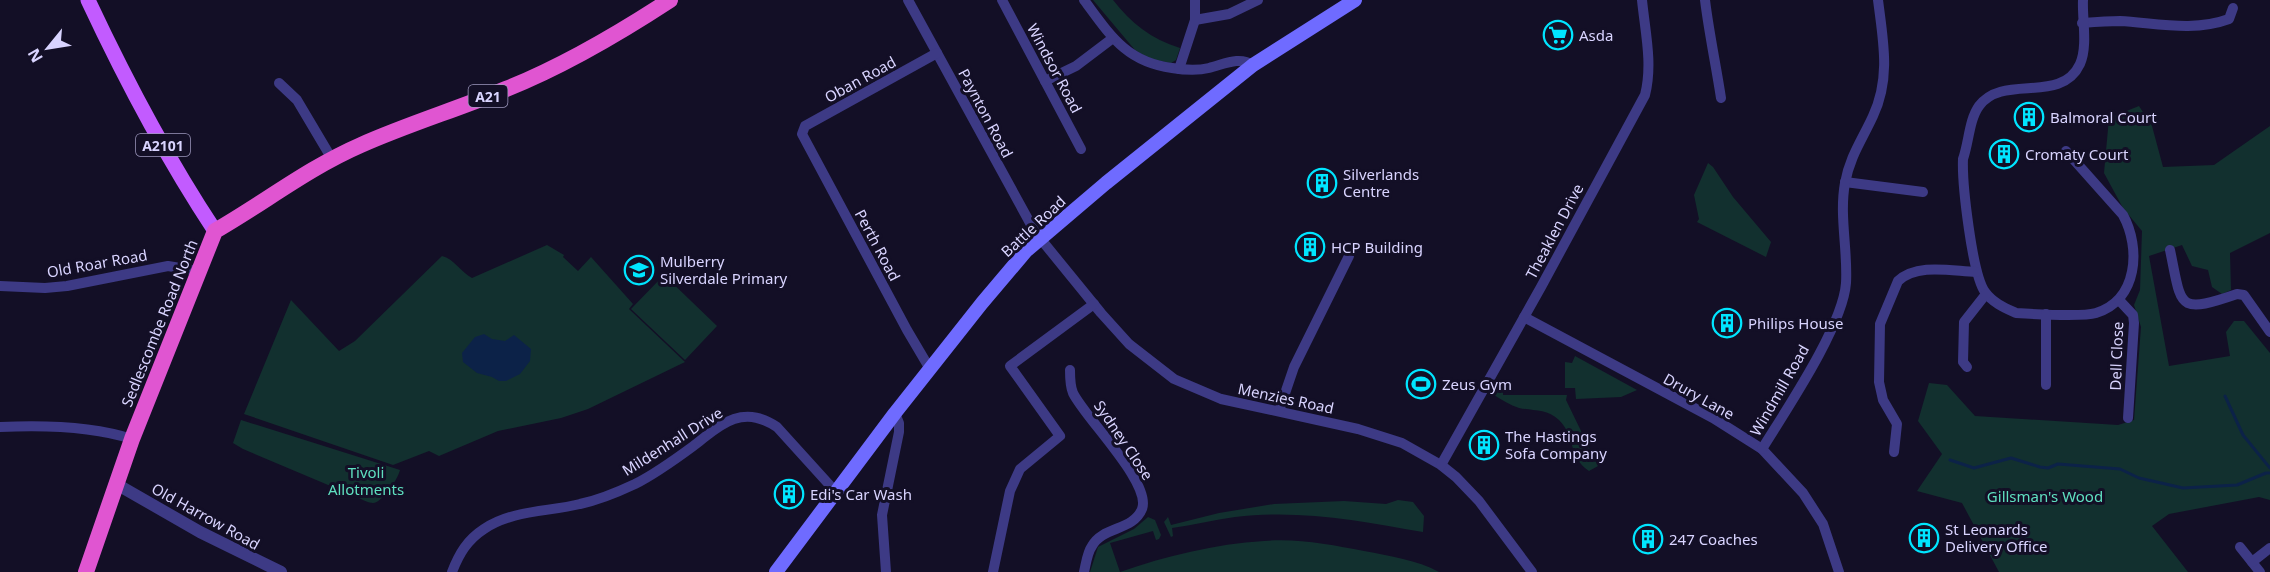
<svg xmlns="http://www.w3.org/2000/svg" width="2270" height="572" viewBox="0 0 2270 572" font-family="'Noto Sans',sans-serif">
  <rect width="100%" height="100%" fill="#130f26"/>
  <g fill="#12302f">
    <path d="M1093,0H1113C1131,23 1151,39 1180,48L1176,60L1171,63L1150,59L1135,50Z"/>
    <polygon points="2139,106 2152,126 2163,167 2214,165 2270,126 2270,233 2230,253 2231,290 2222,294 2212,287 2208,270 2192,266 2182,245 2149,256 2169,366 2230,356 2226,332 2234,321 2244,321 2270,353 2270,500 2259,497 2169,514 2152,526 2188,572 1999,572 1962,503 1917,491 1942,454 1918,421 1929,383 1947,385 1975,416 2118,425 2134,420 2141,327 2134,305 2140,290 2142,231 2123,208 2104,173 2109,118"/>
    <polygon points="1708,163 1713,167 1733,197 1771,242 1766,257 1697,222 1699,219 1694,195"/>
    <path d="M547,245L564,255L563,257L578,271L591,257L633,304L629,309L685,362L588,409L561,418L498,431L439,456L429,451L393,465L244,414L291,300L339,351L355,341L442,256C454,259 461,272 472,278Z"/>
    <polygon points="664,275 717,326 685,360 631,309"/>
    <polygon points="1575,356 1637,390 1621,397 1576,399 1575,388 1565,388 1565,362 1572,363"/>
    <path d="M1494,389H1503V395H1567L1566,400L1598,466L1589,471C1568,457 1576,437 1559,420C1547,409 1534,411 1519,408C1510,405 1502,400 1494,395Z"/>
    <path d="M241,420L400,470C398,479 382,503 373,503C369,503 363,500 359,498L243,449L233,443Z"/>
    <path d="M1398,500L1413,502L1424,516L1423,532C1361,521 1299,509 1235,517C1214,520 1193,525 1172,528L1173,536L1171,537L1164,522L1168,517L1171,525L1219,513L1274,504L1344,501L1386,504Z"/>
    <path d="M1148,517L1155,520L1161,535L1159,539L1156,540L1153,531L1110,543L1120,572C1166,556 1215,544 1264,541C1297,538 1332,545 1364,551C1390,556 1417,560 1439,572H1090L1098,547L1134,529Z"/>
  </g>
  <polygon fill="#0c2248" points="484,334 492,339 505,341 514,335 531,349 530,361 520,374 506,381 499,381 492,377 477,373 463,362 462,353 475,337"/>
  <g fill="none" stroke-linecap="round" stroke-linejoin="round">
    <g stroke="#0c2248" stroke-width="3">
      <polyline points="2225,396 2243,435 2270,468"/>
      <polyline points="1950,460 1974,468 2011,458 2040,467 2048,468 2058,464 2120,469 2139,478 2183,488 2237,485 2266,473 2270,473"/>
    </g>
    <g stroke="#3d3a85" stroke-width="10">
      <polyline points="908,0 1035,232 1101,313 1129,344 1174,379 1221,399 1358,429 1402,443 1441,465 1456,477 1479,501 1532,572"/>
      <polyline points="1002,0 1081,149"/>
      <path d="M1084,0C1110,35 1126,62 1172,68C1184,70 1197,71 1209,68C1225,64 1239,56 1253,65"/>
      <path d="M1705,0C1709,33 1716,65 1721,98"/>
      <polyline points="1195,20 1229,14 1258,0"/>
      <path d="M2082,23C2095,22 2108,21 2120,21C2156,23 2194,32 2229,19L2233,8"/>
      <polyline points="1179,69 1195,20 1195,0"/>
      <polyline points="1045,81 1076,66 1113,38"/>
      <polyline points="279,83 297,100 332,159"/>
      <path d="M2066,151L2123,215C2141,248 2138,300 2096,313C2082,317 2032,314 2016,313C2005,308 1993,303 1985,292C1972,274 1962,183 1963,159C1969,142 1969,120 1979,106C2003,73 2061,105 2080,64C2088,46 2082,19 2083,0"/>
      <polyline points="1845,182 1923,192"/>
      <path d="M2170,250C2182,307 2176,315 2237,294L2244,295L2270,332"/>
      <polyline points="0,286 45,288 67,286 168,266 198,271"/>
      <polyline points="2119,300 2133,315 2134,323 2128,418"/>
      <polyline points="1524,317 1713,418 1762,449 1803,493 1823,524 1839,572"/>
      <polyline points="1967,367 1963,362 1964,322 1986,294"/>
      <polyline points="930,369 907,330 802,134 805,126 937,53"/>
      <path d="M1070,370C1070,378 1070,386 1073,393C1085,418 1152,483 1142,509C1133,531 1103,526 1092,546C1087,553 1086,564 1084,572"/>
      <polyline points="2046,385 2046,314"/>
      <polyline points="1279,411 1294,367 1349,256"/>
      <path d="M0,427C42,425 92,426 132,439"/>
      <path d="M1762,449C1786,410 1843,326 1846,283C1848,250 1839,216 1845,183C1850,156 1862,140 1873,116C1891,78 1883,40 1878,0"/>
      <path d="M1894,452L1897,424L1883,400L1879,382L1880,324L1898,281C1917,263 1951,271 1976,272"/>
      <path d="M1441,465L1541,287L1645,95C1653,64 1645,31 1642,0"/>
      <polyline points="2240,547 2260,572"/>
      <polyline points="2252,562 2270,548"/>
      <path d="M452,572C459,554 467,540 484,529C512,510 548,512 580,504C599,500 618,492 635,484C657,473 677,458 696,444C708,435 719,424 734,419C750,414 763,418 777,427L835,491"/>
      <polyline points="886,572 882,515 899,432 899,423 895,413"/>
      <polyline points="993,572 1010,491 1020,469 1060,436 1010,366 1094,304"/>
    </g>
    <polyline stroke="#3d3a85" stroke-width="12" points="118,485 200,532 281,572"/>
    <polyline stroke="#6f6bff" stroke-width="14" points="776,572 895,413 982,303 1026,251 1106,183 1253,65 1355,0"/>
    <path stroke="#c25bff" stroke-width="15" d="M88,0C125,79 166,157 215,231"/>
    <path stroke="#e055d1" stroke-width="16" d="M86,572L132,439L215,231C264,203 308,168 361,145C408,124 458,109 506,89C564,66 618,34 670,0"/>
  </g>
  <defs>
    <g id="supermarket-ring" transform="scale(1.5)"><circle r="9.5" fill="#130f26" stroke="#00e5ff" stroke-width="1.5"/><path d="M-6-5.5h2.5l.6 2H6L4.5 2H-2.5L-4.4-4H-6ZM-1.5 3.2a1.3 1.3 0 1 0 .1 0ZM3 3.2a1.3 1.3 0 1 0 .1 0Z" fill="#00e5ff"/></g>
    <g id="building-ring" transform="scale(1.5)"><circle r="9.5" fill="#130f26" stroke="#00e5ff" stroke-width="1.5"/><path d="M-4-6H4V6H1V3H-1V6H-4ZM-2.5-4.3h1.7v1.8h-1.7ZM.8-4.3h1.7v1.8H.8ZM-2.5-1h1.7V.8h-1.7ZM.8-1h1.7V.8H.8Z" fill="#00e5ff"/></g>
    <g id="school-ring" transform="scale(1.5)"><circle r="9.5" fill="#130f26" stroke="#00e5ff" stroke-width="1.5"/><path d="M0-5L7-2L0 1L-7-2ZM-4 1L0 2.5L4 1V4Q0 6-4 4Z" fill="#00e5ff"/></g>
    <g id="stadium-ring" transform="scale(1.5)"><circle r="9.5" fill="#130f26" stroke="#00e5ff" stroke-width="1.5"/><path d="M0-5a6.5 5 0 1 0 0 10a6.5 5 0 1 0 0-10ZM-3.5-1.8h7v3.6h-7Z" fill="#00e5ff"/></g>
  </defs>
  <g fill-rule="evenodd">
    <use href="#supermarket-ring" x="1558" y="35"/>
    <use href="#building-ring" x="2029" y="117"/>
    <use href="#building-ring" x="2004" y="154"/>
    <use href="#building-ring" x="1322" y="183"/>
    <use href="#building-ring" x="1310" y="247"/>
    <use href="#school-ring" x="639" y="270"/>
    <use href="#building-ring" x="1727" y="323"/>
    <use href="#stadium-ring" x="1421" y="384"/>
    <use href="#building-ring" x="1484" y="445"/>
    <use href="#building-ring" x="789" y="494"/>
    <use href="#building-ring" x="1924" y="538"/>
    <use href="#building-ring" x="1648" y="539"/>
  </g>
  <g text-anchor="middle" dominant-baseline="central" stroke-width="6" stroke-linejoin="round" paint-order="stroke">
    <g fill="#130f26" stroke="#9e99be" stroke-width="1.5">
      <rect x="468.5" y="85" width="39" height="22" rx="4.5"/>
      <rect x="136" y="134" width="54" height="22" rx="4.5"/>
    </g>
    <g font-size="14" font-weight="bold" fill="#d9d4ff">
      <text x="488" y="96">A21</text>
      <text x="163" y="145">A2101</text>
    </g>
    <g font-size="15" fill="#d9d4ff" stroke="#130f26" text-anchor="start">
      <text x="1579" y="35">Asda</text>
      <text x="2050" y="117">Balmoral Court</text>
      <text x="2025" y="154">Cromaty Court</text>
      <text x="1343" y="174">Silverlands<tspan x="1343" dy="17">Centre</tspan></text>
      <text x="1331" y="247">HCP Building</text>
      <text x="660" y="261">Mulberry<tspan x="660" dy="17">Silverdale Primary</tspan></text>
      <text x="1748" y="323">Philips House</text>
      <text x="1442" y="384">Zeus Gym</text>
      <text x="1505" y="436">The Hastings<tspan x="1505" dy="17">Sofa Company</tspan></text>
      <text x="810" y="494">Edi's Car Wash</text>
      <text x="1945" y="529">St Leonards<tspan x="1945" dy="17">Delivery Office</tspan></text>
      <text x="1669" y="539">247 Coaches</text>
    </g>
    <g font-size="15" fill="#d9d4ff" stroke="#130f26">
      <text transform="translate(1055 68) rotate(62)">Windsor Road</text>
      <text transform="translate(860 79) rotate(-29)">Oban Road</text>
      <text transform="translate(986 113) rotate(62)">Paynton Road</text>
      <text transform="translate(1033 226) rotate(-43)">Battle Road</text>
      <text transform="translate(1554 231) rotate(-62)">Theaklen Drive</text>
      <text transform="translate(878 245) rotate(62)">Perth Road</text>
      <text transform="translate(97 263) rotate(-10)">Old Roar Road</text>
      <text transform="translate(159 323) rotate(-68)">Sedlescombe Road North</text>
      <text transform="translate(2116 356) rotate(-88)">Dell Close</text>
      <text transform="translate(1779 390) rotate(-60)">Windmill Road</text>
      <text transform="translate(1699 396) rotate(29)">Drury Lane</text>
      <text transform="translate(1286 398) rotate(12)">Menzies Road</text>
      <text transform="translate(1124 440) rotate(56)">Sydney Close</text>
      <text transform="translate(672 441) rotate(-32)">Mildenhall Drive</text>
      <text transform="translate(206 516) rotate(29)">Old Harrow Road</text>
    </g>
    <g font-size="15" fill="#5fe0c0" stroke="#130f26">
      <text x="366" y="472">Tivoli<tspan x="366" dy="17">Allotments</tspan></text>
      <text x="2045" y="496">Gillsman's Wood</text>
    </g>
  </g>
  <g transform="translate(48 48) rotate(240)" stroke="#130f26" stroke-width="4.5" paint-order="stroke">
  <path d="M0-4.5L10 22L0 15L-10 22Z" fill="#d9d4ff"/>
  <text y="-9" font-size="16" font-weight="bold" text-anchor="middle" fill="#d9d4ff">N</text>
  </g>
</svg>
